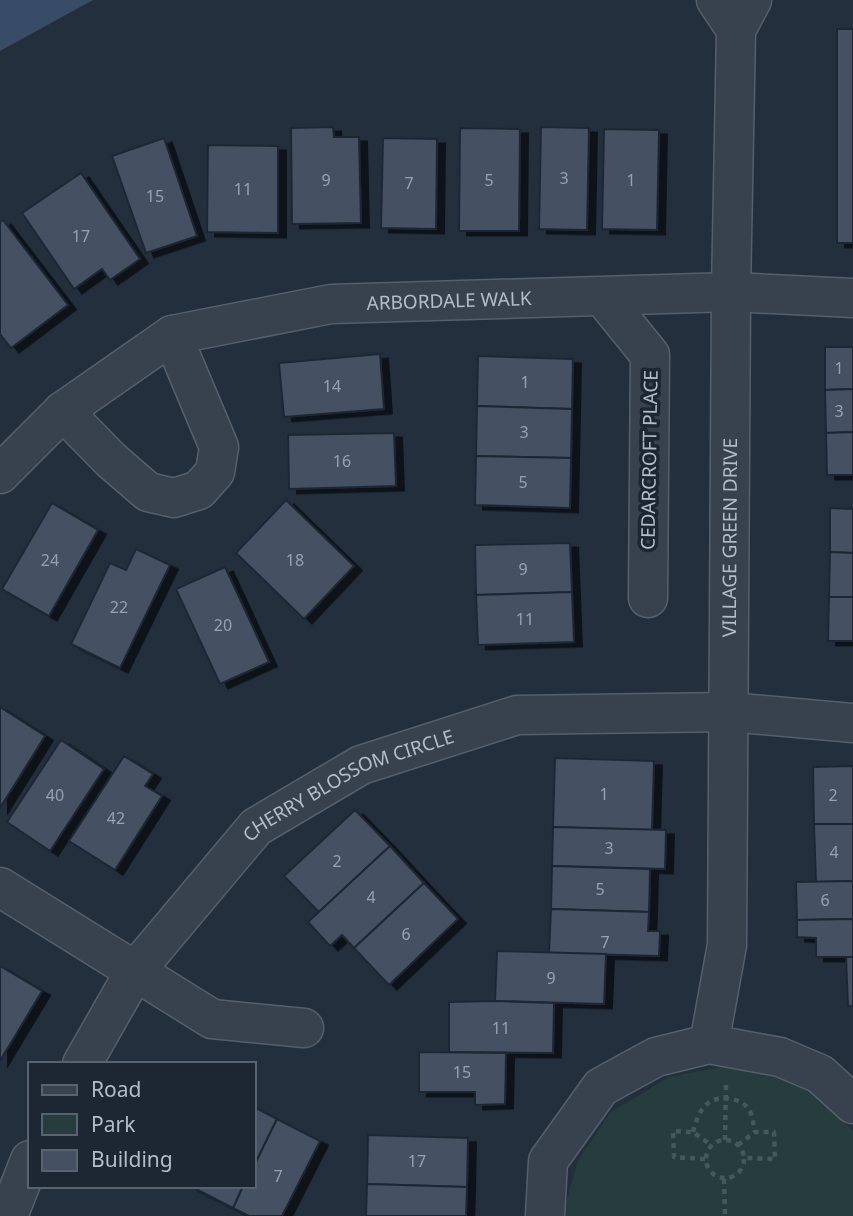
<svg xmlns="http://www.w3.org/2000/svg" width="853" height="1216" viewBox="0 0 853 1216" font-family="'Noto Sans',sans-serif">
  <defs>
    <filter id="shadow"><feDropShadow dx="8" dy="4.5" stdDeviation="0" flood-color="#0009"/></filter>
  </defs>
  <rect width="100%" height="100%" fill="#242f3e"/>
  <polygon fill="#263c3f" points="726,1066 772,1074 822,1098 853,1131 853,1216 565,1216 565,1207 578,1160 611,1112 669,1077"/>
  <polygon fill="#394c67" points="0,0 93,0 0,51"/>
  <g fill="#455162" stroke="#1f2835" stroke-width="2" filter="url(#shadow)">
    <rect x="837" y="29" width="16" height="214"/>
    <polygon points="333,127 334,137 359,137 361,223 292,224 291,128"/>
    <polygon points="541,127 589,128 587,230 539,229"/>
    <polygon points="460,128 520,129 519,231 459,231"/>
    <polygon points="604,129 659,130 657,230 602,229"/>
    <polygon points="164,138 197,236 146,253 112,156"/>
    <polygon points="383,138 437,139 436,229 381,228"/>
    <polygon points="208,145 278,146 278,233 207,232"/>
    <polygon points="81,173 140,259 110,280 102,269 74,289 22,213"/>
    <polygon points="3,220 68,305 11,348 0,334 0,222"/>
    <polygon points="825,347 853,347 853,389 825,390"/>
    <polygon points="380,354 384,409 284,417 279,363"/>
    <polygon points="478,356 573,359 572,409 477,406"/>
    <polygon points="853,389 853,432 826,433 825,390"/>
    <polygon points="477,406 572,409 571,458 476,456"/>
    <polygon points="853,432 853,475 827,475 826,433"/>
    <polygon points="394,433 396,486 289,489 288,435"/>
    <polygon points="476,456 571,458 570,508 475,505"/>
    <polygon points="286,500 354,566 304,619 236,553"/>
    <polygon points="52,503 98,530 49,616 2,589"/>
    <polygon points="830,508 853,509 853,553 830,552"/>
    <polygon points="570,543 572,592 476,595 475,545"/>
    <polygon points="136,549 170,565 120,668 71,644 110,563 126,570"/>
    <polygon points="830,552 853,553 853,597 829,597"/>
    <polygon points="225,567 269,662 220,684 176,589"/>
    <polygon points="572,592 574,642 478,645 476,595"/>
    <polygon points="829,597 853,597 853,641 828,641"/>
    <polygon points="0,707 45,736 0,808"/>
    <polygon points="61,740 104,769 50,851 7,822"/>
    <polygon points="124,756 153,774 145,786 162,796 115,870 69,841"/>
    <polygon points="555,758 654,761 652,830 553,827"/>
    <polygon points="853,766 853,824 814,824 813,767"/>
    <polygon points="355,810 390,846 319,912 284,876"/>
    <polygon points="814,824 853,824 853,881 816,882"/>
    <polygon points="553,827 666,830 665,869 552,866"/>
    <polygon points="390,846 424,883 354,948 342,935 330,946 308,922"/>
    <polygon points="552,866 650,869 649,912 551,909"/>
    <polygon points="853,881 853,919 797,920 796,882"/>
    <polygon points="424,883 458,919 389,985 354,948"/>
    <polygon points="551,909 649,912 648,931 660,931 659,956 549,953"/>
    <polygon points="853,919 853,957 816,957 816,938 797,937 797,920"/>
    <polygon points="497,951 606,954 604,1004 495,1001"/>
    <polygon points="846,957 853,957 853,1006 848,1006"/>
    <polygon points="0,966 42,991 0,1061"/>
    <polygon points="495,1001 554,1003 553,1053 449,1052 449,1002"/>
    <polygon points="419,1052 506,1053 505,1104 475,1105 475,1092 419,1092"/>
    <polygon points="254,1107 277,1119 254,1166"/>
    <polygon points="277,1119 320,1141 282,1216 249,1216 233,1208 243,1186 254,1186 254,1166"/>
    <polygon points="368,1135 468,1138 467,1187 367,1184"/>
    <polygon points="367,1184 467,1187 466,1216 366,1216"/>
    <polygon points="190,1186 243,1186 233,1208"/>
  </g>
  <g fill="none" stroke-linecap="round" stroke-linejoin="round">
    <g stroke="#565f6c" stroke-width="41">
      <g id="minor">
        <polyline points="716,0 736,30"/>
        <polyline points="603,297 650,355 648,598"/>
        <polyline points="63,411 111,460 148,492 174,498 199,490 215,472 219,447 172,335"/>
        <path id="s1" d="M0,474L63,411L172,335L331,304L731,292L853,298"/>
        <polyline points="0,887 212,1019 304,1028"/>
        <path id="s2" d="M709,1044L727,945L731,292L736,30L752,0"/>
        <path id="s3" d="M82,1064L135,971L256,827L361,765L517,715L729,712L853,723"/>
        <polyline points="8,1216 30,1160"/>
        <polyline points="545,1216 548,1161 601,1087 656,1057 709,1044 780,1057 820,1074 853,1104"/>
      </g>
    </g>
    <g stroke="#44595c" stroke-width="4.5" stroke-dasharray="5 5" stroke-linecap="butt">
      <path d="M693,1132C698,1112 706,1095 730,1099C738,1100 745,1103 749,1110C753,1116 753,1124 755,1132"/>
      <circle cx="725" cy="1159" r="19"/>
      <polyline points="725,1140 726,1085"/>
      <polyline points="738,1145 755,1132 774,1132 775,1159 744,1158"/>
      <polyline points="705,1159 674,1157 673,1131 693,1132 711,1145"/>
      <polyline points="724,1179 725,1216"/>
    </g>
    <use href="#minor" stroke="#38414e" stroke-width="38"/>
  </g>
  <g text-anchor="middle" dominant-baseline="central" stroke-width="7" stroke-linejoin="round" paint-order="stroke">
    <g font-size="16" fill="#98a1af">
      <text x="564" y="178">3</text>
      <text x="326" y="180">9</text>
      <text x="489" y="180">5</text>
      <text x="631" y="180">1</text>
      <text x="409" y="183">7</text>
      <text x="243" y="189">11</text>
      <text x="155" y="196">15</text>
      <text x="81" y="236">17</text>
      <text x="839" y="368">1</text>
      <text x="525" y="382">1</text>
      <text x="332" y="386">14</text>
      <text x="839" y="411">3</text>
      <text x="524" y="432">3</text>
      <text x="342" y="461">16</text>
      <text x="523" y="482">5</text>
      <text x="50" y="560">24</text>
      <text x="295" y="560">18</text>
      <text x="523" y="569">9</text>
      <text x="119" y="607">22</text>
      <text x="525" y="619">11</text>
      <text x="223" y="625">20</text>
      <text x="604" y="794">1</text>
      <text x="55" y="795">40</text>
      <text x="833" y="795">2</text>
      <text x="116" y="818">42</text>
      <text x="609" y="848">3</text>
      <text x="834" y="852">4</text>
      <text x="337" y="861">2</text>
      <text x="600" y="889">5</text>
      <text x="371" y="897">4</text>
      <text x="825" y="900">6</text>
      <text x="406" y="934">6</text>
      <text x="605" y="942">7</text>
      <text x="551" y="978">9</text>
      <text x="501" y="1028">11</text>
      <text x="462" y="1072">15</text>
      <text x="417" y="1161">17</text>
      <text x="278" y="1176">7</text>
    </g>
    <g font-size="19" fill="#b4bcc9" stroke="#1d2633">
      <text stroke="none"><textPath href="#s1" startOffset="502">ARBORDALE WALK</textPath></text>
      <text transform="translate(649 460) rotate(-89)">CEDARCROFT PLACE</text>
      <text stroke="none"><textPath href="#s2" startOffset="508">VILLAGE GREEN DRIVE</textPath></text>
      <text stroke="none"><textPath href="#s3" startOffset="397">CHERRY BLOSSOM CIRCLE</textPath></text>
    </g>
  </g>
  <rect x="28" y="1062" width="228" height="126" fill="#1d2633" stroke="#59626f" stroke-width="2"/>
  <rect x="42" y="1085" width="35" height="10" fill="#38414e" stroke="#59626f" stroke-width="2"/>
  <text x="91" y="1097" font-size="21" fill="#b4bcc9">Road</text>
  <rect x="42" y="1114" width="35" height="21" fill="#263c3f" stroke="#59626f" stroke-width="2"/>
  <text x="91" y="1132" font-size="21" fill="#b4bcc9">Park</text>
  <rect x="42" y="1150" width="35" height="21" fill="#455162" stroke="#59626f" stroke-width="2"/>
  <text x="91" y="1167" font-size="21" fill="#b4bcc9">Building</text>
</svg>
